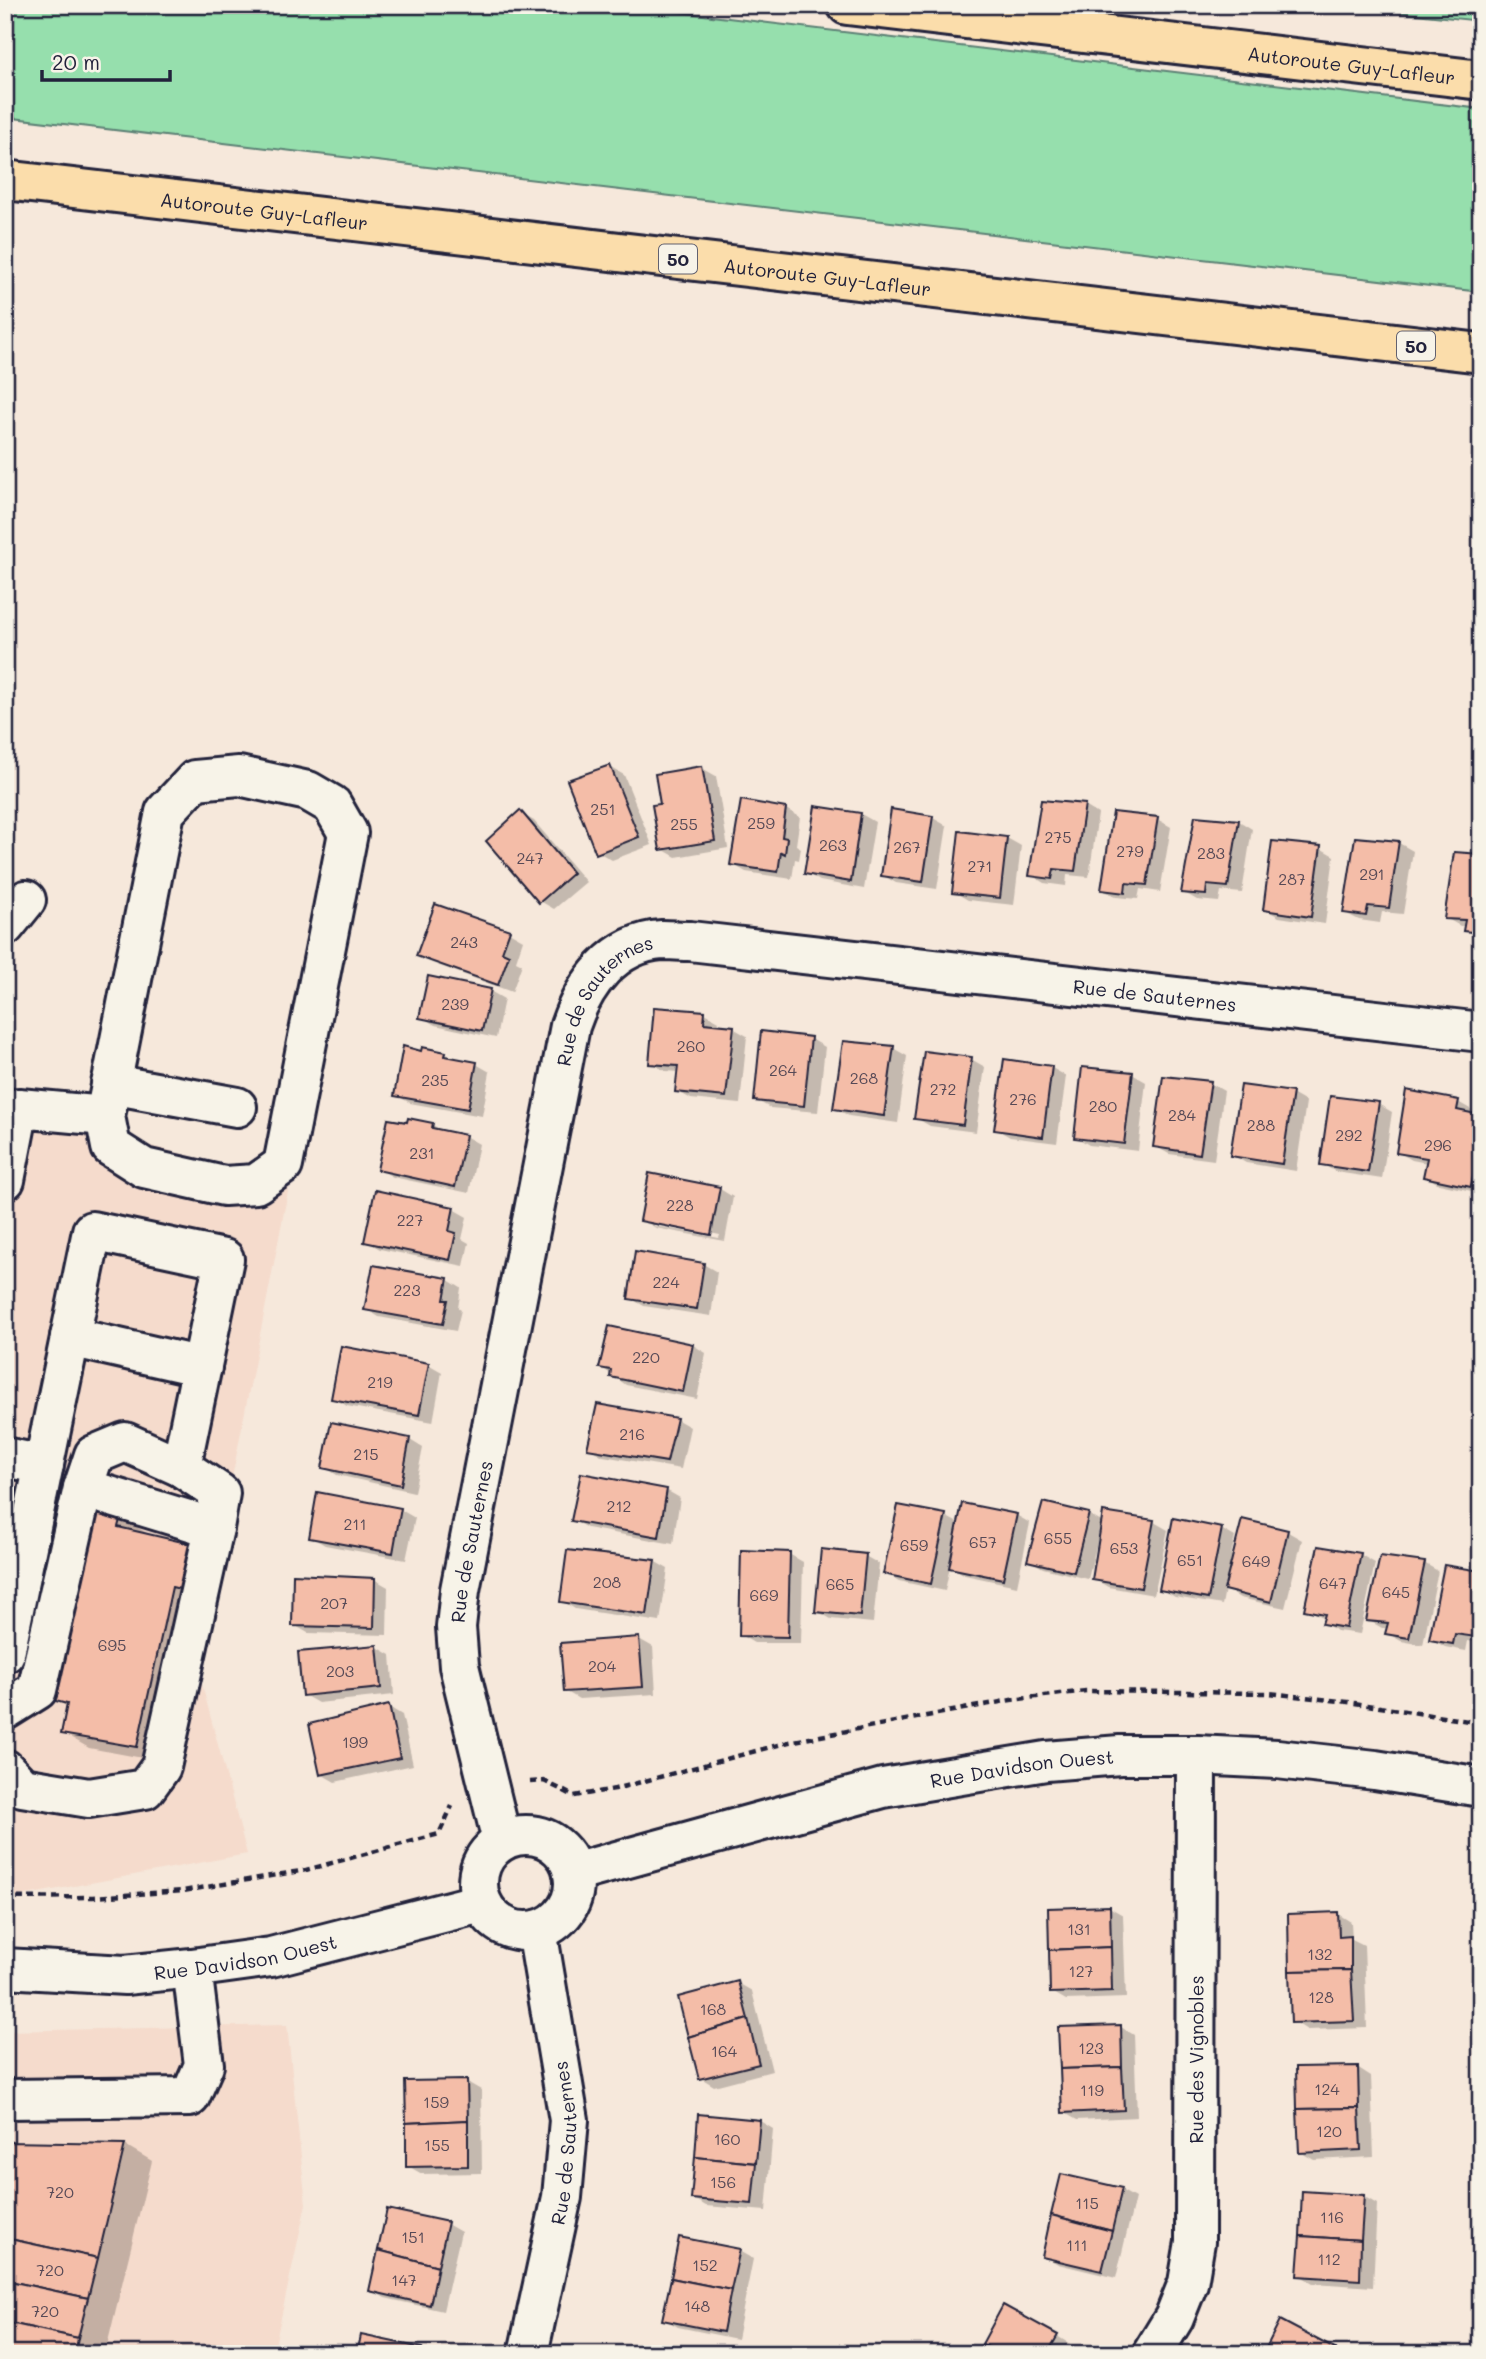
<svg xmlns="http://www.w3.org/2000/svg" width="1486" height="2359" viewBox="0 0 1486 2359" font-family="Mali,sans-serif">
  <rect width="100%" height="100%" fill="#f6e8db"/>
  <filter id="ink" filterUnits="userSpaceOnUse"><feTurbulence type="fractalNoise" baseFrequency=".0143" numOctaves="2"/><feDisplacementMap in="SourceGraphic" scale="14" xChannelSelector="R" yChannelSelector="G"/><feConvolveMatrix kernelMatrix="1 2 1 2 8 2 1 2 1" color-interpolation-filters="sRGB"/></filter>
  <g filter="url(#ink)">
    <g fill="#f5dbcc">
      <polygon points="5,1109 290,1181 196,1662 247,1854 15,1897 5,1895"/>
      <polygon points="287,2025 306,2204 273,2354 5,2354 5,2031"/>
    </g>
    <g fill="#96dfad" stroke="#5c8074" stroke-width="2">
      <polygon points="5,5 620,5 1481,109 1481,292 5,117"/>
      <polygon points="1329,5 1481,5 1481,21"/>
    </g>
    <g fill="#0003" fill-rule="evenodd">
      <polygon points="610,767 624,775 652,845 612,860 598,852"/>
      <polygon points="702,768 716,776 728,848 676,857 662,849"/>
      <polygon points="742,802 786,809 800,817 796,845 801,848 799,860 795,859 792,879 746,872 732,864"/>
      <polygon points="1085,806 1098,814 1089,877 1067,875 1066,886 1044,883 1031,875"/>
      <polygon points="892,811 933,818 947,826 937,889 896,883 882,875"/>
      <polygon points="520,813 534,821 586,882 554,909 540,901"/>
      <polygon points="861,814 875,822 864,889 820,881 806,873"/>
      <polygon points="1157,819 1171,827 1160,892 1140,889 1138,899 1117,897 1103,890"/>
      <polygon points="1239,821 1252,829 1242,893 1221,891 1219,902 1197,900 1183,892"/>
      <polygon points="1007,838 1021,846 1014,905 968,900 954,892"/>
      <polygon points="1356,838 1399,843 1413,851 1403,914 1382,912 1380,923 1359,920 1345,913"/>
      <polygon points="1320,848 1334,856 1325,924 1279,917 1265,909"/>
      <polygon points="1481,856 1481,938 1465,930 1466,926 1460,926 1446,918"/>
      <polygon points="509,932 523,940 516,961 522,964 512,992 432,963 418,955"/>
      <polygon points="490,991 504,999 496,1038 435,1025 421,1017"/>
      <polygon points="656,1008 705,1013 719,1021 718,1027 733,1028 747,1036 740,1104 691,1099 677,1091 679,1072 665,1071 651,1063"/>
      <polygon points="763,1032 811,1039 825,1047 818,1112 770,1108 756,1100"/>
      <polygon points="893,1048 907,1056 898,1123 849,1116 835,1108"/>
      <polygon points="422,1053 445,1053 459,1061 476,1064 490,1072 482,1116 410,1103 396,1095"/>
      <polygon points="971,1059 985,1067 976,1132 930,1126 916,1118"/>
      <polygon points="1005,1061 1052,1068 1066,1076 1057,1143 1010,1137 996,1129"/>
      <polygon points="1132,1074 1146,1082 1138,1151 1089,1145 1076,1137"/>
      <polygon points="1210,1083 1224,1091 1214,1160 1169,1154 1155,1146"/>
      <polygon points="1292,1094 1306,1102 1296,1171 1246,1163 1232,1155"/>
      <polygon points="1458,1102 1472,1110 1471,1115 1481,1117 1481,1193 1439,1184 1425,1176 1427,1163 1412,1160 1398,1152"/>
      <polygon points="1378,1104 1392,1112 1382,1179 1336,1172 1322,1164"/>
      <polygon points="432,1125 445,1132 465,1136 479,1144 469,1193 393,1177 379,1169"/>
      <path d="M650,1175L720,1189L733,1197L725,1241L656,1228L642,1220ZM654,1222L720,1235L719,1238L654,1226Z"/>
      <polygon points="453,1209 467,1217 462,1239 469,1243 464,1266 380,1249 366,1241"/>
      <polygon points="703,1264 717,1272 711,1316 644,1306 630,1298"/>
      <polygon points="448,1280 461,1288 458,1308 461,1310 456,1331 379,1317 366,1309"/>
      <polygon points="693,1345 706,1353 697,1399 626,1385 601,1367"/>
      <polygon points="428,1364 442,1372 433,1422 347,1406 333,1398"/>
      <polygon points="676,1419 690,1427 681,1469 603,1456 589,1448"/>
      <polygon points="410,1440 423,1448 414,1492 337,1475 324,1467"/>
      <polygon points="666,1490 680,1498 673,1544 587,1528 573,1520"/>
      <polygon points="319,1494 401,1510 415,1518 406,1560 325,1545 311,1537"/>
      <polygon points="1088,1514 1103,1523 1105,1514 1154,1522 1168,1530 1154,1595 1108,1587 1094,1579 1100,1539 1098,1539 1088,1579 1043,1568 1029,1560"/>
      <polygon points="1016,1515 1030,1523 1017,1586 965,1575 950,1566 945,1591 899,1581 885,1573 945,1516 960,1524"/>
      <polygon points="120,1518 147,1533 147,1536 190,1546 164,1762 89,1748 63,1733 68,1707 54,1699"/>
      <polygon points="1243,1521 1288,1532 1302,1540 1285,1608 1240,1598 1225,1589 1222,1605 1175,1597 1161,1589 1221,1529 1235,1537 1231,1555 1234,1556"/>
      <polygon points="1319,1548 1361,1555 1375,1563 1360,1634 1337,1631 1324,1623 1325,1618 1306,1609"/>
      <polygon points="789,1554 803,1562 801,1643 754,1643 740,1635"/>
      <polygon points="865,1556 879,1564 873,1623 831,1619 817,1611"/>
      <polygon points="654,1561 668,1569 660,1622 575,1609 562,1601"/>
      <polygon points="1424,1563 1438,1571 1423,1645 1401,1641 1387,1633 1388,1628 1382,1628 1368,1620"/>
      <polygon points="1481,1573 1481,1643 1468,1641 1466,1651 1445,1647 1431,1639"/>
      <polygon points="374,1579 388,1587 387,1635 308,1633 294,1625"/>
      <polygon points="639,1639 653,1647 656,1694 579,1699 565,1691"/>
      <polygon points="377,1647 391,1655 394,1695 318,1703 304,1695"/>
      <polygon points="389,1707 402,1715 413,1765 335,1782 321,1774"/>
      <polygon points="1109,1907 1123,1915 1126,1998 1066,2000 1052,1992"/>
      <polygon points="1338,1914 1351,1922 1352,1939 1364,1945 1367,2028 1307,2030 1293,2021"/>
      <polygon points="738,1983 752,1991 772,2071 714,2086 701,2078"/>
      <polygon points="1121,2027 1134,2035 1137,2117 1077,2120 1063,2112"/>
      <polygon points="1357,2067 1371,2076 1374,2157 1314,2160 1300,2152"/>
      <polygon points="467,2082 481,2090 482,2173 422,2174 408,2166"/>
      <polygon points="760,2121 773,2129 766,2211 706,2206 692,2198"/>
      <polygon points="5,2144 125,2145 152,2161 105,2354 5,2354"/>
      <polygon points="1121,2190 1135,2198 1116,2278 1058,2264 1044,2256"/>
      <polygon points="1363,2196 1377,2204 1373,2287 1313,2283 1299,2275"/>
      <polygon points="447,2224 461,2232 443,2311 385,2298 371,2290"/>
      <polygon points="739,2251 753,2259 737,2339 678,2327 664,2319"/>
      <polygon points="1057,2336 1070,2344 1065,2354 979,2354"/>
    </g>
    <g fill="#f4bda8" stroke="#22223b" stroke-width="2">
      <polygon points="610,765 639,837 596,854 567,780"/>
      <polygon points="702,766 715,841 660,850 652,805 660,804 655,774"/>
      <polygon points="741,800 786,808 782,837 787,838 785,854 781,852 778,872 730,865"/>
      <polygon points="1041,800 1085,804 1075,871 1054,869 1052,879 1029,876"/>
      <polygon points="815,806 861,813 851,882 804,874"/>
      <polygon points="891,809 933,816 923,882 881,876"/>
      <polygon points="520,810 573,873 539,903 486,841"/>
      <polygon points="1113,812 1158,817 1147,885 1126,883 1125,893 1101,890"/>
      <polygon points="1195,816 1239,820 1228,887 1207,885 1206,895 1181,893"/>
      <polygon points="959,831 1007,837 1000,898 952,893"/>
      <polygon points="1355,837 1399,841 1389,908 1368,906 1366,916 1343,913"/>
      <polygon points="1272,841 1321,846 1311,917 1263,910"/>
      <polygon points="1454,852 1481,854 1481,933 1463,931 1465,920 1444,919"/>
      <polygon points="435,904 510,930 502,952 509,955 498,985 416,956"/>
      <polygon points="428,976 491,989 482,1031 419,1018"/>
      <polygon points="654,1007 705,1011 704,1023 734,1026 726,1097 675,1092 678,1066 649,1064"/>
      <polygon points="761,1031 811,1037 804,1106 754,1101"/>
      <polygon points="843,1041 894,1046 884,1116 833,1109"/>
      <polygon points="403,1046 421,1051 422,1047 446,1052 445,1056 477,1062 468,1109 394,1096"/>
      <polygon points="924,1051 972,1057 963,1125 914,1119"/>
      <polygon points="1004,1059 1052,1066 1043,1137 994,1130"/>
      <polygon points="1082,1067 1133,1072 1124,1144 1074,1138"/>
      <polygon points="1163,1076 1211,1081 1200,1154 1153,1147"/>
      <polygon points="1241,1085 1293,1092 1282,1164 1230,1156"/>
      <polygon points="1406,1090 1459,1100 1457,1110 1481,1115 1481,1135 1471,1187 1423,1177 1427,1158 1396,1153"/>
      <polygon points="1330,1096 1379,1102 1368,1172 1320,1165"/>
      <polygon points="408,1118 433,1123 432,1128 466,1135 455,1187 377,1170 388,1119 407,1122"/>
      <polygon points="649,1173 720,1187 711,1235 640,1221"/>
      <polygon points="375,1190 454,1207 449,1231 456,1233 450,1260 364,1242"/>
      <polygon points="635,1251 704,1263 697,1309 628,1299"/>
      <polygon points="373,1265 448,1278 444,1300 448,1300 443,1324 364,1310"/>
      <polygon points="609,1326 693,1344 683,1392 610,1377 611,1370 599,1368"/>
      <polygon points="341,1346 429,1363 419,1415 331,1399"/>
      <polygon points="597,1404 677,1418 667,1462 587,1449"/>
      <polygon points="331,1422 410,1438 401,1485 322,1468"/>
      <polygon points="581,1473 667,1489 659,1537 571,1521"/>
      <polygon points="317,1492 401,1508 393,1553 309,1538"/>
      <polygon points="1043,1502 1089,1513 1074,1572 1027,1561"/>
      <polygon points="962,1503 1017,1514 1003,1579 949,1568"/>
      <polygon points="898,1505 946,1514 931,1584 883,1574"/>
      <polygon points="94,1510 121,1516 118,1527 191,1544 180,1589 172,1587 137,1747 61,1734 67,1704 52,1700"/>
      <polygon points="1103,1512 1154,1520 1141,1588 1092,1580"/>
      <polygon points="1173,1518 1222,1528 1208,1599 1159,1590"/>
      <polygon points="1242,1519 1288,1530 1271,1602 1224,1590"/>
      <polygon points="1318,1546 1361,1553 1346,1628 1322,1624 1325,1614 1304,1610"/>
      <polygon points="821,1549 866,1554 860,1616 815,1612"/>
      <polygon points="567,1550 655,1560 647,1615 560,1602"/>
      <polygon points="741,1550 790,1552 788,1637 739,1636"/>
      <polygon points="1380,1556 1425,1562 1409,1638 1385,1634 1388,1623 1366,1621"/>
      <polygon points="1444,1565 1481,1571 1481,1613 1476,1637 1455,1634 1453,1644 1429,1640"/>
      <polygon points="293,1574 375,1578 374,1628 292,1626"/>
      <polygon points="639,1637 643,1687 564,1692 560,1643"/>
      <polygon points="377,1645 381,1688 302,1696 298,1652"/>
      <polygon points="389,1705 400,1758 320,1775 309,1724"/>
      <polygon points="1110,1906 1111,1947 1049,1950 1048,1908"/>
      <polygon points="1338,1912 1339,1937 1351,1936 1351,1970 1289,1971 1288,1914"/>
      <polygon points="1111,1947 1112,1991 1050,1993 1049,1950"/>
      <polygon points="1351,1970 1354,2021 1291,2023 1289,1971"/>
      <polygon points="738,1981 748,2019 688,2037 678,1997"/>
      <polygon points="748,2019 759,2064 699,2079 688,2037"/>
      <polygon points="1121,2025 1122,2067 1060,2069 1058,2027"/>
      <polygon points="1358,2066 1359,2108 1297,2109 1296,2067"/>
      <polygon points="1122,2067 1124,2110 1062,2113 1060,2069"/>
      <polygon points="467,2080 468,2120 406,2123 405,2081"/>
      <polygon points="1359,2108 1361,2150 1299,2153 1297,2109"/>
      <polygon points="698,2114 760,2120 756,2163 695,2157"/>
      <polygon points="468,2120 468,2166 406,2167 406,2123"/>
      <polygon points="5,2142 125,2144 98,2258 5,2238"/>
      <polygon points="695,2157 756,2163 752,2204 691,2199"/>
      <polygon points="1061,2174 1122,2188 1112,2231 1051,2215"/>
      <polygon points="1302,2191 1364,2195 1361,2240 1300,2236"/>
      <polygon points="387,2209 448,2222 438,2266 378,2250"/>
      <polygon points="1051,2215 1112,2231 1102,2271 1042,2257"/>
      <polygon points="1300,2236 1361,2240 1360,2280 1297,2276"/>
      <polygon points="679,2237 740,2249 731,2290 671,2278"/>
      <polygon points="5,2238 98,2258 88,2298 5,2280"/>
      <polygon points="378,2250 438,2266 430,2305 369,2291"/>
      <polygon points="671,2278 731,2290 723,2332 662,2320"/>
      <polygon points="5,2280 88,2298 78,2338 5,2322"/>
      <polygon points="1003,2305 1058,2335 1047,2354 1001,2354 982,2344"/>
      <polygon points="1280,2320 1335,2349 1333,2354 1263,2354"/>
      <polygon points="5,2322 78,2338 75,2354 5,2354"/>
      <polygon points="361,2335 422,2348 420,2354 357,2354"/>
      <polygon points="982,2344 1001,2354 977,2354"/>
    </g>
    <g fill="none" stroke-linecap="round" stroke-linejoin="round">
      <g stroke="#22223b" stroke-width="44">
        <g id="minor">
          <polygon points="239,776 308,791 332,805 348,833 283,1165 256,1184 224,1186 144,1168 111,1147 105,1116 165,812 195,780"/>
          <polyline points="5,926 26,900"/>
          <polyline points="111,1084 237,1107"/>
          <polyline points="5,1180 19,1108 105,1116"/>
          <polyline points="70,1337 202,1367"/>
          <polyline points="5,1457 44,1465"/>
          <polyline points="5,1653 92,1231 224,1259 181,1467"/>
          <polyline points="5,1710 37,1690 83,1488 94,1455 125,1442 181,1467 220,1493 214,1528"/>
          <polyline points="5,1769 22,1787 89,1798 145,1789 161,1767 214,1528 83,1488"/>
          <circle cx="526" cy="1883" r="48"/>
          <path id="s1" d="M502,1841L459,1666L456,1627L460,1590L570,1026C584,984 614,943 662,940C671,940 681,941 690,941L1481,1032"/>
          <path id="s2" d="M573,1873L883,1788L1046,1761L1120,1755H1196L1277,1759L1375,1770L1481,1787"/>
          <path id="s3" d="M5,1968L125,1975L192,1968L271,1957L481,1903"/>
          <polyline points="5,2099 190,2097 204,2065 192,1968"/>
          <path id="s4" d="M528,2354L562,2197L569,2120L537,1930"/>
          <path id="s5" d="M1152,2354L1174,2318L1188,2283L1195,2242L1196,1755"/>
        </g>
      </g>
      <g stroke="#22223b" stroke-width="44">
        <g id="highway">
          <path id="s6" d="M847,5L1481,80"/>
          <path id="s7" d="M5,180L1481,353"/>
        </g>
      </g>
      <g stroke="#22223b" stroke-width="4.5" stroke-dasharray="7 5" stroke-linecap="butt">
        <polyline points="530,1782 544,1781 574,1796 615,1789 789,1742 1011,1700 1086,1691 1269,1693 1348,1702 1481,1723"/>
        <polyline points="5,1898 93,1897 183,1891 306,1870 439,1834 452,1806"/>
      </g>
      <use href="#minor" stroke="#f7f3e8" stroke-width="38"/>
      <use href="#highway" stroke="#fbddab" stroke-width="38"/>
    </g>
  </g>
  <g text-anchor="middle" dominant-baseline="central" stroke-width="7" stroke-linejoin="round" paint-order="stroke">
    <g font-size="16" fill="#564956">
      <text x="603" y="808">251</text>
      <text x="761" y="822">259</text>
      <text x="684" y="823">255</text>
      <text x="1058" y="836">275</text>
      <text x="833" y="844">263</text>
      <text x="907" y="846">267</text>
      <text x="1130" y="850">279</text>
      <text x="1211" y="852">283</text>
      <text x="530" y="857">247</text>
      <text x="980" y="865">271</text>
      <text x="1372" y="873">291</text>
      <text x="1292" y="878">287</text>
      <text x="464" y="941">243</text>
      <text x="455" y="1003">239</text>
      <text x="691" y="1045">260</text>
      <text x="783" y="1069">264</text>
      <text x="864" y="1077">268</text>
      <text x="435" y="1079">235</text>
      <text x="943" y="1088">272</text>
      <text x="1023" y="1098">276</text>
      <text x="1103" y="1105">280</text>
      <text x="1182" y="1114">284</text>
      <text x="1261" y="1124">288</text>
      <text x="1349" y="1134">292</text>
      <text x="1438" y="1144">296</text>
      <text x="422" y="1152">231</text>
      <text x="680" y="1204">228</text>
      <text x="410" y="1219">227</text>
      <text x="666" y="1281">224</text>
      <text x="407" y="1289">223</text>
      <text x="646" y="1356">220</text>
      <text x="380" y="1381">219</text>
      <text x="632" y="1433">216</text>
      <text x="366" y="1453">215</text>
      <text x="619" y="1505">212</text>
      <text x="355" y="1523">211</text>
      <text x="1058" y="1537">655</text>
      <text x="983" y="1541">657</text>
      <text x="914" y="1544">659</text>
      <text x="1124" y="1547">653</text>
      <text x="1190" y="1559">651</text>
      <text x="1256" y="1560">649</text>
      <text x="607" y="1581">208</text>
      <text x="1333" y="1582">647</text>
      <text x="840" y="1583">665</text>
      <text x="1396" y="1591">645</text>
      <text x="764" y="1594">669</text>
      <text x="334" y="1602">207</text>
      <text x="112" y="1644">695</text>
      <text x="602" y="1665">204</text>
      <text x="340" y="1670">203</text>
      <text x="355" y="1741">199</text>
      <text x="1079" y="1928">131</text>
      <text x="1320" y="1953">132</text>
      <text x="1081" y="1970">127</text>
      <text x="1321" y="1996">128</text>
      <text x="713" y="2008">168</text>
      <text x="1091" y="2047">123</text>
      <text x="724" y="2050">164</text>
      <text x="1327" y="2088">124</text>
      <text x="1092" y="2089">119</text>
      <text x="436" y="2101">159</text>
      <text x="1329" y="2130">120</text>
      <text x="727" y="2138">160</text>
      <text x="437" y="2144">155</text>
      <text x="723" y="2181">156</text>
      <text x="60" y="2191">720</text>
      <text x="1087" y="2202">115</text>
      <text x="1332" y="2216">116</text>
      <text x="413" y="2236">151</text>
      <text x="1077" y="2244">111</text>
      <text x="1329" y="2258">112</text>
      <text x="705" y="2264">152</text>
      <text x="50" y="2269">720</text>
      <text x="404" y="2279">147</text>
      <text x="697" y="2305">148</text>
      <text x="45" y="2310">720</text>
    </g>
    <g fill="#f7f3e8" stroke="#62616f" stroke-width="2">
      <rect x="659" y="244.5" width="38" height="29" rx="5"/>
      <rect x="1397" y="331.5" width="38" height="29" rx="5"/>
    </g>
    <g font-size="18" font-weight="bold" fill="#22223b">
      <text x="678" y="259">50</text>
      <text x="1416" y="346">50</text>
    </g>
    <g font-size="19" fill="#22223b" stroke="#f7f3e8">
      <text stroke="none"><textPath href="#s6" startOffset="508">Autoroute Guy-Lafleur</textPath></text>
      <text stroke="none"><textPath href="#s7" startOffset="261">Autoroute Guy-Lafleur</textPath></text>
      <text stroke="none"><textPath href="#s7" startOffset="828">Autoroute Guy-Lafleur</textPath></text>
      <text stroke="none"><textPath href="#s1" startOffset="1461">Rue de Sauternes</textPath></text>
      <text stroke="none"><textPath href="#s1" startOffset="873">Rue de Sauternes</textPath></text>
      <text stroke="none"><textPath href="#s1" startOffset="306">Rue de Sauternes</textPath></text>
      <text stroke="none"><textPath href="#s2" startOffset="462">Rue Davidson Ouest</textPath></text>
      <text stroke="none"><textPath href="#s3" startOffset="242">Rue Davidson Ouest</textPath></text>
      <text stroke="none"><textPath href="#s5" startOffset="304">Rue des Vignobles</textPath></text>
      <text stroke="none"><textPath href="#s4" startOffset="215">Rue de Sauternes</textPath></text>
    </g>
  </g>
  <rect width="1486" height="2359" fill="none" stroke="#f7f3e8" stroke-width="28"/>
  <rect x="14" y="14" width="1458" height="2331" fill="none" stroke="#22223b" stroke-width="2.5" filter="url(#ink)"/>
  <path d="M42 70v10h128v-10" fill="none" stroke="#22223b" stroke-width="3.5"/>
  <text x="52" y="70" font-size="21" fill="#22223b" stroke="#f7f3e8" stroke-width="5" paint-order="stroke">20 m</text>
</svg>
